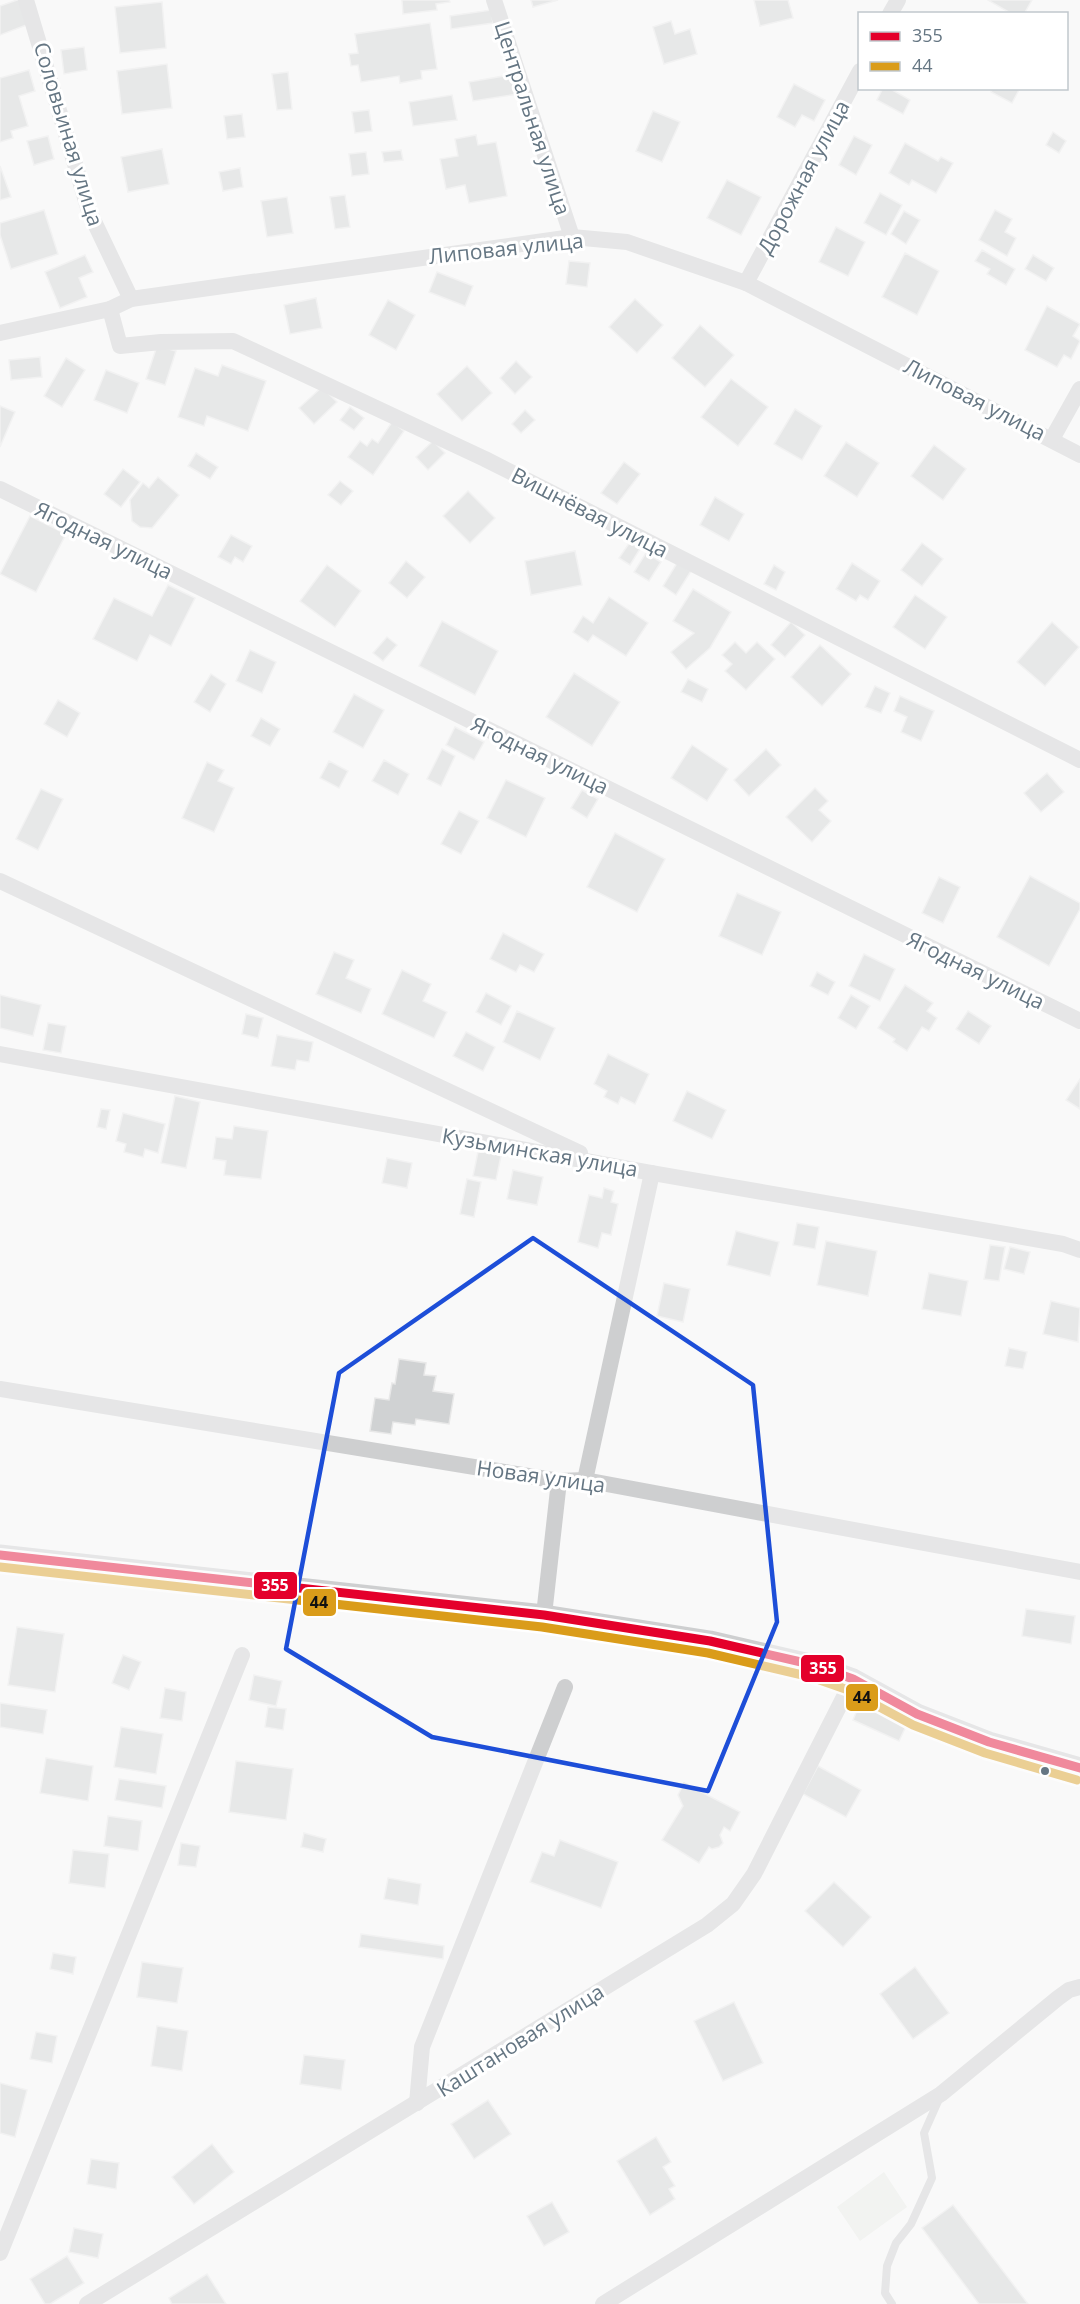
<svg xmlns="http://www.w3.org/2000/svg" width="1080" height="2304" viewBox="0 0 1080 2304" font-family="'Open Sans',sans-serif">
  <rect width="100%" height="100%" fill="#f9f9f9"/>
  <polygon fill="#e8ebe6" points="884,2172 907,2207 860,2241 837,2207"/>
  <g fill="#d0d2d3" stroke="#e8e8e8" stroke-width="1.5">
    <polygon points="17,0 20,0 29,24 0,35 0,6"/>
    <polygon points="402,0 449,0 450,2 436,4 437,10 403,14"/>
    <polygon points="531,0 558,0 533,7"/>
    <polygon points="754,0 788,0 793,18 760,26"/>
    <polygon points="988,0 1032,0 1024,14 1012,14"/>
    <polygon points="162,2 166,48 120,53 115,7"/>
    <polygon points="491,10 493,23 451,29 450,16"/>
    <polygon points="671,21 675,34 690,29 697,54 664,64 653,27"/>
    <polygon points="430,23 437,69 421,71 422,79 400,83 399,76 361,82 358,65 351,66 349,54 358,53 355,34"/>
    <polygon points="84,47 87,70 64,74 61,50"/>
    <polygon points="167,64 172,108 122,114 117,71"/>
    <polygon points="29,70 35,91 19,96 28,126 11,131 13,138 0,142 0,78"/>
    <polygon points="288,72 292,109 277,110 272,74"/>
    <polygon points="515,74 518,94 473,101 469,82"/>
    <polygon points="794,84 825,100 814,121 802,115 795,127 777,117"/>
    <polygon points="883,88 889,88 910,100 903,114 877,100"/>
    <polygon points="993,88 1020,88 1012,103 991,92"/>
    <polygon points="452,95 457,120 413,126 409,102"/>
    <polygon points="369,110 372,131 355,133 352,112"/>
    <polygon points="653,111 680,122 662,162 636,151"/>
    <polygon points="242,114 245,137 227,139 224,116"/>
    <polygon points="1053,132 1066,141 1059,153 1046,145"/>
    <polygon points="476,135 478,145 496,142 507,196 469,203 465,185 446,189 440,159 458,156 455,139"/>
    <polygon points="48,136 54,159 34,165 27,141"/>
    <polygon points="854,136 872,145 856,175 839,165"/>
    <polygon points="905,143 938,161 941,157 953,163 936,193 912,180 909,185 889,173"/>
    <polygon points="162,149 169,184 128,192 121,157"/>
    <polygon points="401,150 403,160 384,162 382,152"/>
    <polygon points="366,152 369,174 352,176 349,154"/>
    <polygon points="0,166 11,197 0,200"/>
    <polygon points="240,168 243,187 223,191 219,172"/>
    <polygon points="727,180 761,197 741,235 707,218"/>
    <polygon points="880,193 902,205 886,235 864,223"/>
    <polygon points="345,195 350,227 335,229 330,197"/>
    <polygon points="287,197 293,233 267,237 261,201"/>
    <polygon points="44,210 58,254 11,269 0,235 0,223"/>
    <polygon points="995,210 1012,219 1005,232 1016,238 1007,256 979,240"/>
    <polygon points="904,211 920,220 906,244 891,234"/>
    <polygon points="836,227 865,242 848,276 819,262"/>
    <polygon points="982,250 1015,269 1006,285 987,274 990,269 975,261"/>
    <polygon points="905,253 939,271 917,315 882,297"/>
    <polygon points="85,255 93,272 79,278 87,297 60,308 45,272"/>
    <polygon points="1033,255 1054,268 1046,281 1025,269"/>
    <polygon points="569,261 590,263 587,287 566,284"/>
    <polygon points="437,272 473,286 465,306 429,292"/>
    <polygon points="316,298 322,328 290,334 284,305"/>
    <polygon points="635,299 663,325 637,353 609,327"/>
    <polygon points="388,300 415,315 396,350 369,335"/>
    <polygon points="1047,306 1080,324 1073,336 1080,341 1071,359 1064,355 1057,367 1025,350"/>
    <polygon points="700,325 734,355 705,387 672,358"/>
    <polygon points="157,346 176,351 165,385 146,379"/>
    <polygon points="40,357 42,377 11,380 9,360"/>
    <polygon points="66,358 85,370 62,407 44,396"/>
    <polygon points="516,361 532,377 515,394 500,378"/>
    <polygon points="222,365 266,381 248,431 207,416 204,426 178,417 195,368 218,376"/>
    <polygon points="467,366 492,393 462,421 437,394"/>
    <polygon points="106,370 139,383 127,413 94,400"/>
    <polygon points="731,379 768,407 738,446 701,417"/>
    <polygon points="322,387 337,402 314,424 299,408"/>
    <polygon points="0,406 15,412 0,447"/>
    <polygon points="350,407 364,418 354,430 340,420"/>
    <polygon points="795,409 822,426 802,460 774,444"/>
    <polygon points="525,410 535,420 521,433 512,424"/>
    <polygon points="392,422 404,431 373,475 348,457 360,441 367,446 372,439 378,443"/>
    <polygon points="433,441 445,453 428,470 416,457"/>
    <polygon points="846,442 879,463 857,497 824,476"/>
    <polygon points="934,445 966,469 943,500 911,476"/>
    <polygon points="196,453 218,467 210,479 188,466"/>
    <polygon points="624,462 640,474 617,504 601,493"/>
    <polygon points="123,469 140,482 121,507 104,494"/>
    <polygon points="158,477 179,495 152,528 140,527 132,521 130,500 143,483 149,488"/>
    <polygon points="340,481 353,491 341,505 328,495"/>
    <polygon points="468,491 495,518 470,543 443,516"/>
    <polygon points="715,497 744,514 729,541 700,525"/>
    <polygon points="30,516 66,534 36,592 0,574"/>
    <polygon points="231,535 252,546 243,562 235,557 231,564 218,557"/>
    <polygon points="630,542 640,549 630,565 619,558"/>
    <polygon points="922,543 943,559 922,586 901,570"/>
    <polygon points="575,551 582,585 531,595 525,561"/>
    <polygon points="646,553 661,562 649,581 634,572"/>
    <polygon points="406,561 425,577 407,598 389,583"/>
    <polygon points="677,563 691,571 676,595 663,586"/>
    <polygon points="852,563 880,581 868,600 860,595 856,601 836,589"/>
    <polygon points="327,565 361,591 335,627 300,601"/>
    <polygon points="774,565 785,572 776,590 764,584"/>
    <polygon points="168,585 195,598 171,646 150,635 137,661 93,639 114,598 152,616"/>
    <polygon points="693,589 731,612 710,648 686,669 671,652 694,633 673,621"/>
    <polygon points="915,595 947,617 925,649 893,627"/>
    <polygon points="609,597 648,623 626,656 593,635 588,642 573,632 583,616 593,623"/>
    <polygon points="442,621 498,651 475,695 419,666"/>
    <polygon points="791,622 805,635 785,657 771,645"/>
    <polygon points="1052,622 1079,647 1045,686 1017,662"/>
    <polygon points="387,637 397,645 383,661 373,653"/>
    <polygon points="735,642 746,653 757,642 775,659 746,690 725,671 732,664 722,655"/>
    <polygon points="820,645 851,674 822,706 791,677"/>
    <polygon points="250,650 276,662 262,693 236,681"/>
    <polygon points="574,673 620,702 592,746 546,717"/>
    <polygon points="211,674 226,684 210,712 194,702"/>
    <polygon points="688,679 708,689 702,702 681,692"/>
    <polygon points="875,686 890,693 881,713 865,707"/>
    <polygon points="354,694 384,710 363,748 333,732"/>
    <polygon points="900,696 934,711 921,741 901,732 907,717 894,711"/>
    <polygon points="58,700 80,713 67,737 44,724"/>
    <polygon points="261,718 280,729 270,746 251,736"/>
    <polygon points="455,727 484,742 474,760 446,745"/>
    <polygon points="692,745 728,769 707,801 671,778"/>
    <polygon points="442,749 455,756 441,786 427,779"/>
    <polygon points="766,749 781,765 749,796 734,780"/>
    <polygon points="384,760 409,774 398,795 372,781"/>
    <polygon points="329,761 348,771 339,788 320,778"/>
    <polygon points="207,762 224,770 218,781 234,788 214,832 182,818"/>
    <polygon points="1047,773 1064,792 1041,812 1024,793"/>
    <polygon points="506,780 545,798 526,837 487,818"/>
    <polygon points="815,788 828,801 819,810 831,821 812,842 786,817"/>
    <polygon points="41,789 63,799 38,850 16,839"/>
    <polygon points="582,790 598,799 587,818 571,808"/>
    <polygon points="459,811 479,821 461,854 441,844"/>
    <polygon points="615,833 665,859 637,912 587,887"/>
    <polygon points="1030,876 1080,903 1080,909 1049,966 997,937"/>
    <polygon points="939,877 960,887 943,923 922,913"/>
    <polygon points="737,893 781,912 762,955 719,936"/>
    <polygon points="503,933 544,954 534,972 520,965 516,972 490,959"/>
    <polygon points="334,952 354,960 346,978 371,989 361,1013 316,994"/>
    <polygon points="864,954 895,969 880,1001 849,986"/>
    <polygon points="402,970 431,984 423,1001 447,1012 434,1038 382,1014"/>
    <polygon points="817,972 835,982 828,995 810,986"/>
    <polygon points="905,985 933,1003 927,1011 937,1018 929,1031 922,1027 907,1051 893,1042 895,1039 878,1028"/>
    <polygon points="486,993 511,1006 501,1025 476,1012"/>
    <polygon points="0,995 41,1005 33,1036 0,1028"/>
    <polygon points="851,995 870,1006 856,1029 838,1018"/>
    <polygon points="517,1011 555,1028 540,1060 503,1042"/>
    <polygon points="968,1011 991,1026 979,1044 956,1029"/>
    <polygon points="246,1014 263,1018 258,1038 242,1034"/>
    <polygon points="48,1023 66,1026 61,1053 43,1050"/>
    <polygon points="466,1032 495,1047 483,1071 453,1056"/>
    <polygon points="277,1035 313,1042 309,1062 297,1060 295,1070 271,1066"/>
    <polygon points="608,1054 649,1074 635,1104 621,1097 618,1104 604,1097 607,1091 594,1084"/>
    <polygon points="1080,1079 1080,1109 1066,1100"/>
    <polygon points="687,1091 726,1110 712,1139 673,1121"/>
    <polygon points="175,1096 200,1102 186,1168 161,1163"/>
    <polygon points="101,1109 110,1110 106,1129 97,1127"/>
    <polygon points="123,1113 165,1124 158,1153 145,1149 143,1157 124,1152 126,1144 116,1141"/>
    <polygon points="234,1126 268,1131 261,1179 224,1175 226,1161 213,1159 216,1137 232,1139"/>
    <polygon points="479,1147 502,1151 496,1180 473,1176"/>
    <polygon points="387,1158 412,1163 407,1188 382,1183"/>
    <polygon points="513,1170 543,1177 537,1205 507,1199"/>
    <polygon points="467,1179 481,1182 474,1217 460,1214"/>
    <polygon points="604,1188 614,1191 611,1202 618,1204 611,1235 602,1233 598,1248 578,1242 589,1195 602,1198"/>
    <polygon points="797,1223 819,1227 815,1249 793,1245"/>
    <polygon points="736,1231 779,1242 770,1276 727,1265"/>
    <polygon points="826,1241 877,1251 868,1296 817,1285"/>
    <polygon points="990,1245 1005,1247 999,1281 984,1279"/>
    <polygon points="1010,1247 1030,1252 1024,1274 1004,1269"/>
    <polygon points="929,1273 968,1281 961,1316 922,1309"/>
    <polygon points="664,1283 690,1289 683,1322 657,1316"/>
    <polygon points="1051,1301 1080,1308 1078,1342 1043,1334"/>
    <polygon points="1009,1348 1027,1352 1023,1369 1005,1366"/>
    <polygon points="399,1359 426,1363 424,1375 436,1376 433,1391 454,1394 449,1424 416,1419 415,1425 393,1422 391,1434 370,1431 375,1398 389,1400 392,1383 395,1384"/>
    <polygon points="1026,1609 1075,1616 1071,1644 1022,1636"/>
    <polygon points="17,1627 64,1634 55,1692 8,1685"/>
    <polygon points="123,1655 141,1662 129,1690 112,1683"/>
    <polygon points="254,1675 282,1681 276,1706 249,1700"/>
    <polygon points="165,1688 186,1692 182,1721 160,1718"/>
    <polygon points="0,1703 47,1710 43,1734 0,1727"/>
    <polygon points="860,1703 907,1724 899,1741 853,1720"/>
    <polygon points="268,1707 286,1709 283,1730 265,1727"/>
    <polygon points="121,1727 163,1734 156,1774 114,1767"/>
    <polygon points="46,1758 93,1766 88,1801 40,1793"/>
    <polygon points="236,1761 293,1769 286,1820 229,1812"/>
    <polygon points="818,1766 861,1790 846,1817 803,1794"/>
    <polygon points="119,1779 166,1786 162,1808 115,1800"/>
    <polygon points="684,1783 740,1812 730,1831 724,1827 720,1835 723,1843 719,1847 712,1849 709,1847 699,1863 662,1840 683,1806 678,1795"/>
    <polygon points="108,1816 142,1821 138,1851 104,1846"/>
    <polygon points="304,1833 326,1839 323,1852 301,1847"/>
    <polygon points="560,1840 618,1862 601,1908 530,1882 542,1852 554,1856"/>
    <polygon points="181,1843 200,1846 196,1867 178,1865"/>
    <polygon points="73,1850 109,1854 105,1888 69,1883"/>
    <polygon points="388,1878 421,1884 418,1905 384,1899"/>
    <polygon points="834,1882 871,1917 843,1947 805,1911"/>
    <polygon points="361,1934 444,1946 443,1959 359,1947"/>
    <polygon points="53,1953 76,1957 73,1974 50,1969"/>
    <polygon points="142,1962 183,1968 177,2003 137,1997"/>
    <polygon points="915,1967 949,2013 913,2039 880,1994"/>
    <polygon points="734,2002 763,2063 723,2081 694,2021"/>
    <polygon points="157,2026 188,2031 182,2071 151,2066"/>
    <polygon points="36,2032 57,2036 52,2063 30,2059"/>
    <polygon points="304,2055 345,2060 341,2090 300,2084"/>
    <polygon points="0,2083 27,2090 15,2137 0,2133"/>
    <polygon points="488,2100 511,2134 474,2159 451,2124"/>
    <polygon points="656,2137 671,2162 663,2167 675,2186 669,2189 675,2199 650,2215 617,2161"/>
    <polygon points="212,2144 234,2172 194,2204 172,2177"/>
    <polygon points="91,2159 119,2163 116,2189 87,2184"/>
    <polygon points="552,2202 569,2232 544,2246 527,2216"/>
    <polygon points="953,2205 1028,2304 979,2304 922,2228"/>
    <polygon points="74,2228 103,2234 98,2258 69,2252"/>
    <polygon points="67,2256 84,2283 50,2304 45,2304 30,2279"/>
    <polygon points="207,2274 226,2304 172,2304 169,2298"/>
  </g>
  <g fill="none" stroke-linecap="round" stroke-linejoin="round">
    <polyline stroke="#cecfd0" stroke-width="8" points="892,2304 885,2293 887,2266 896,2243 911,2224 932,2178 924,2133 940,2097"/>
    <g stroke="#cecfd0" stroke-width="16">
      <polyline points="26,0 89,211 131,299"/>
      <polyline points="494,0 572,237"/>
      <polyline points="890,14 898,0"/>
      <polyline points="746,283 860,71"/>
      <polyline points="110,309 120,346 161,342 233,341 485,459 1080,760"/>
      <polyline points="0,333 110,309 131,299 572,237 627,242 746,283 1080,455"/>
      <polyline points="1052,439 1080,389"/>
      <polyline points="0,489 1080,1021"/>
      <polyline points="0,881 580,1153"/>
      <polyline points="0,1054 652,1173 1063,1244 1080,1250"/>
      <polyline points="0,1389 559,1481 585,1480 1080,1572"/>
      <polyline points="585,1480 652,1173"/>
      <polyline points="544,1615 559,1481"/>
      <polyline points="417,2103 422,2047 565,1687"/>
      <polyline points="0,2253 242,1655"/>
      <polyline points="87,2304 707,1925 733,1904 754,1874 853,1679"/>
      <polyline points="603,2304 941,2094 1058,1998 1069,1990 1080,1987"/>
    </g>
    <polyline stroke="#cecfd0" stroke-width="21" points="0,1555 544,1615 710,1641 814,1665 853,1679 917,1714 989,1742 1080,1768"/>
    <g stroke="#fff" stroke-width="14">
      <polyline id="bus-1" points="0,1555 544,1615 710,1641 814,1665 853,1679 917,1714 989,1742 1080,1768"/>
    </g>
    <g stroke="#fff" stroke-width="14">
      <polyline id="bus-2" points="0,1567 542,1627 708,1653 811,1677 848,1690 913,1725 985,1753 1077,1780"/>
    </g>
    <use href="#bus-1" stroke="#e4002b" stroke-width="9"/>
    <use href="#bus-2" stroke="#da9c1a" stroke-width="9"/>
  </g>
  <path d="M0 0H1080V2304H0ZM533,1238L753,1385L777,1622L708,1791L432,1737L286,1649L339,1373Z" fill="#f9f9f9" fill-opacity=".55" fill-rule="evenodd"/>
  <path fill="none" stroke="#1d4ed8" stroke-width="4.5" stroke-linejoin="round" d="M533,1238L753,1385L777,1622L708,1791L432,1737L286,1649L339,1373Z"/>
  <circle fill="#657683" stroke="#fff" stroke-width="2" cx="1045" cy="1771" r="5"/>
  <g text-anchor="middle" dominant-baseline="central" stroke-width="6" stroke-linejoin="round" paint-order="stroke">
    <g font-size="21" fill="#657683" stroke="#fff">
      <text transform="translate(533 118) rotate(72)">Центральная улица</text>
      <text transform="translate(69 134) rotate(73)">Соловьиная улица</text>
      <text transform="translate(803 177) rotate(-62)">Дорожная улица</text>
      <text transform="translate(506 248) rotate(-6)">Липовая улица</text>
      <text transform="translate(975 399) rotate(27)">Липовая улица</text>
      <text transform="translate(590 512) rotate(27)">Вишнёвая улица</text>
      <text transform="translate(104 540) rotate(26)">Ягодная улица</text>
      <text transform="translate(540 755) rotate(26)">Ягодная улица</text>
      <text transform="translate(976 970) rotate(26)">Ягодная улица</text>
      <text transform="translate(540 1152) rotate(10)">Кузьминская улица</text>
      <text transform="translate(541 1476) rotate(8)">Новая улица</text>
      <text transform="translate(520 2040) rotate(-32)">Каштановая улица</text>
    </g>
  </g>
  <g stroke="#fff" stroke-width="2">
    <rect x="253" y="1571" width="45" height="29" rx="6" fill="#e4002b"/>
    <rect x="302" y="1588" width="35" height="29" rx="6" fill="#da9c1a"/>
    <rect x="800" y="1654" width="45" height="29" rx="6" fill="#e4002b"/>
    <rect x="845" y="1683" width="34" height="29" rx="6" fill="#da9c1a"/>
  </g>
  <g font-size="16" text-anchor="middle" font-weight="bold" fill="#fff">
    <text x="275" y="1591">355</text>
    <text x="823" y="1674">355</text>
  </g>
  <g font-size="16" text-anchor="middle" font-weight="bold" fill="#111">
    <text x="319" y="1608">44</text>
    <text x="862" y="1703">44</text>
  </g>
  <rect x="858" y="12" width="210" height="78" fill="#ffffff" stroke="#c1c8cd" stroke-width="1.5"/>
  <rect x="870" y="32" width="30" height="9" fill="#e4002b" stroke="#c1c8cd" stroke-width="1.5"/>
  <text x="912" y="42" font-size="18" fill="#657683">355</text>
  <rect x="870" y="62" width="30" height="9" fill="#da9c1a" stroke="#c1c8cd" stroke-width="1.5"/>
  <text x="912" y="72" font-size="18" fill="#657683">44</text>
</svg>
